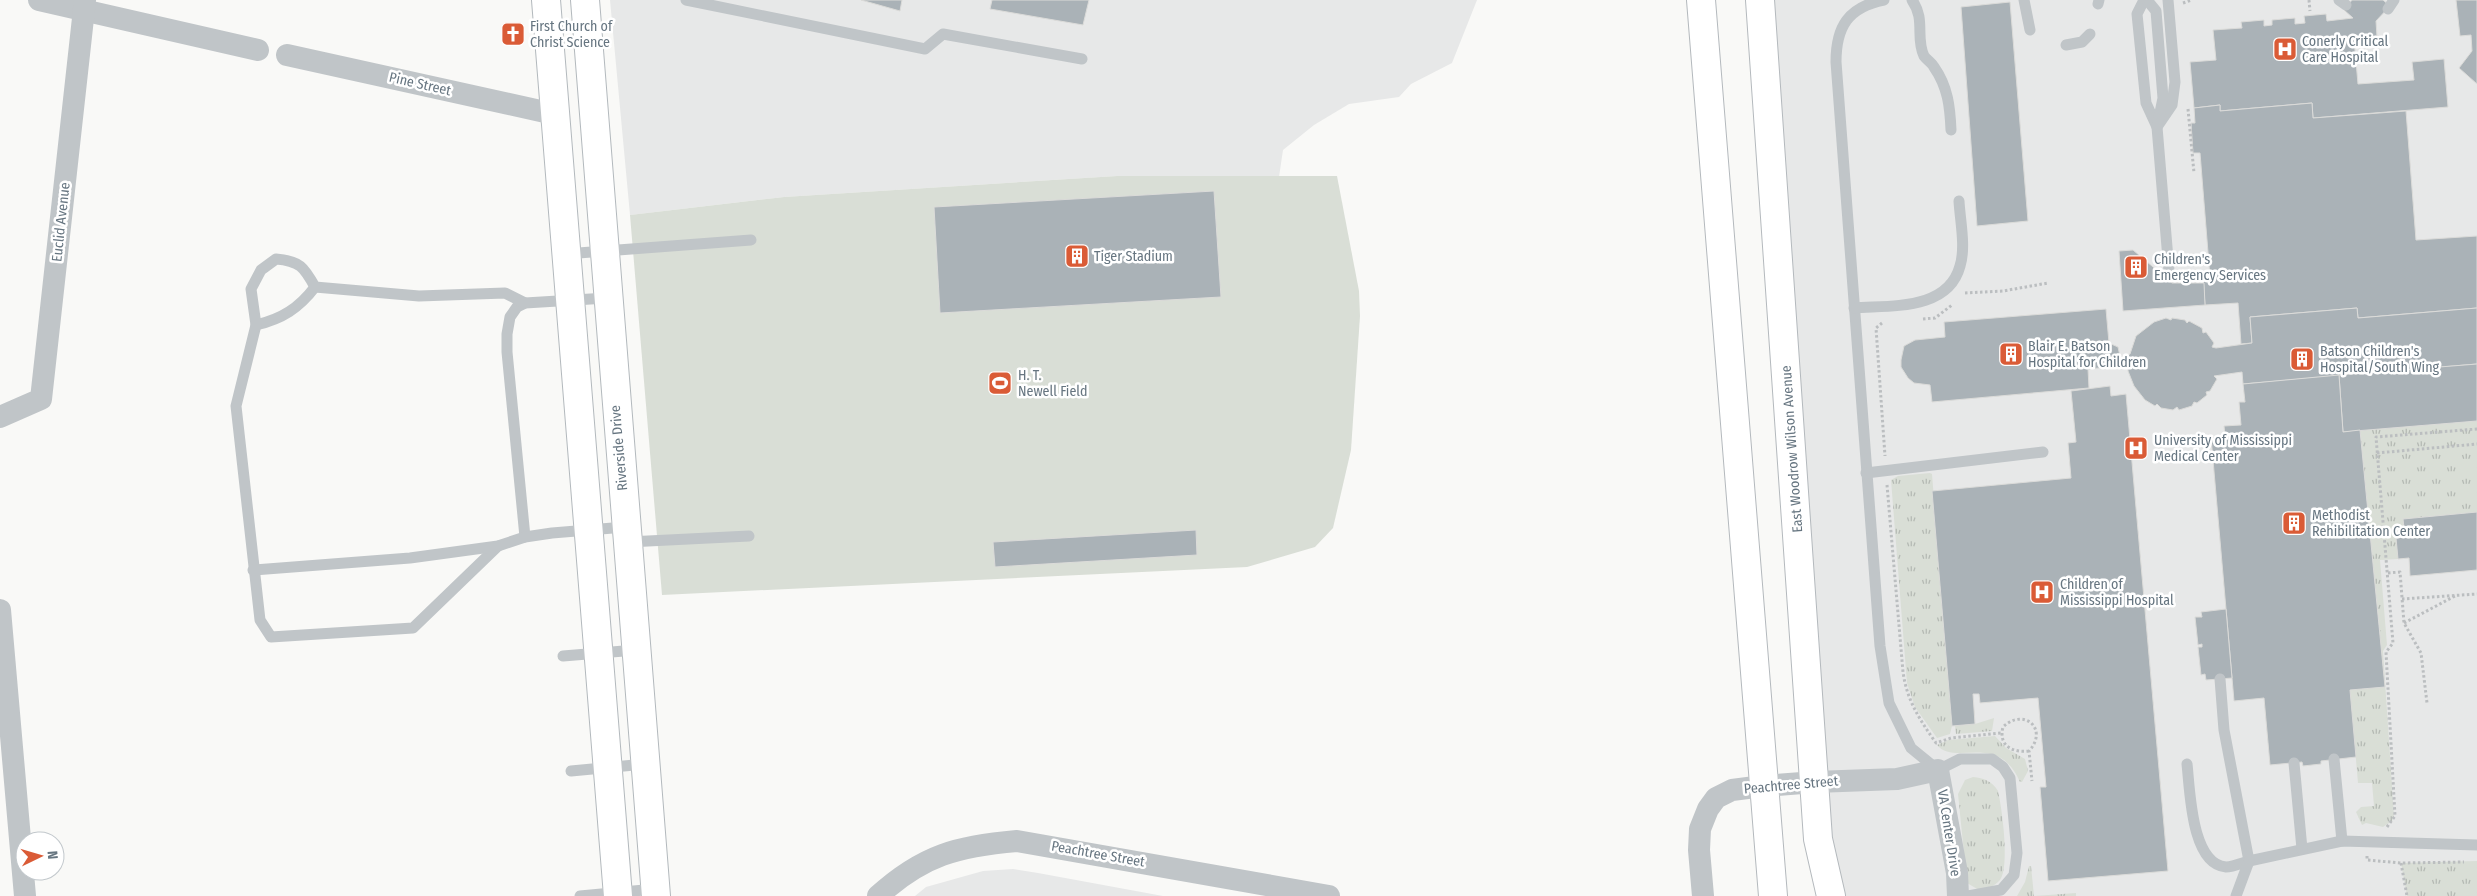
<svg xmlns="http://www.w3.org/2000/svg" width="2477" height="896" viewBox="0 0 2477 896" font-family="'Fira Sans Condensed',sans-serif">
  <defs>
    <pattern id="grass-tufts" width="24" height="20" patternUnits="userSpaceOnUse" patternTransform="scale(1.25)"><rect width="24" height="20" fill="#d9ded6"/><path d="M3 7l-1-3M5 7V3M7 7l1-3M15 17l-1-3M17 17v-4M19 17l1-3" fill="none" stroke="#b4b9b3"/></pattern>
  </defs>
  <rect width="100%" height="100%" fill="#f9f9f7"/>
  <g fill="#e7e8e8">
    <polygon points="610,0 1477,0 1452,63 1411,84 1399,97 1349,104 1314,125 1283,150 1279,177 1117,176 784,197 630,215"/>
    <polygon points="1760,0 2477,0 2477,896 1831,896"/>
    <polygon points="1013,869 1038,873 1163,896 915,896 926,887 983,871"/>
  </g>
  <g fill="url(#grass-tufts)">
    <polygon points="2477,421 2477,512 2403,519 2405,537 2396,538 2398,559 2380,560 2387,645 2383,651 2394,816 2392,821 2383,827 2366,823 2362,825 2356,812 2361,807 2374,806 2372,783 2358,783 2350,690 2385,687 2360,430"/>
    <polygon points="1930,473 1932,474 1952,726 1950,734 1937,738 1915,707 1907,683 1891,480 1898,476"/>
    <polygon points="1994,718 1992,731 1956,734 1955,726 1975,724"/>
    <path d="M1995,736L2006,748L2025,759L2028,771L2022,782H2020C1998,731 1955,767 1937,745L1948,740Z"/>
    <path d="M1973,777C1984,778 1992,781 1998,791C2002,808 2010,867 2000,880C1994,887 1987,888 1979,890L1967,883L1958,794L1965,780Z"/>
    <polygon points="2477,861 2477,896 2407,896 2401,863"/>
    <polygon points="2029,866 2031,866 2034,896 2076,893 2076,896 2017,896 2025,882"/>
  </g>
  <polygon fill="#d9ded6" points="1117,176 1337,176 1359,291 1360,316 1351,450 1333,528 1315,547 1247,567 662,595 630,215 784,197"/>
  <g fill="#aab2b7" stroke="#dbdbd9">
    <polygon points="861,0 902,0 900,11"/>
    <polygon points="992,0 1089,0 1083,25 990,9"/>
    <polygon points="2352,0 2383,0 2390,6 2376,21 2377,37 2354,39 2358,84 2414,80 2412,62 2444,59 2448,107 2313,118 2312,103 2220,111 2220,105 2194,108 2190,62 2216,60 2213,30 2242,28 2241,22 2264,20 2264,26 2272,25 2272,20 2295,18 2295,24 2305,23 2304,16 2326,14 2327,21 2353,18 2344,10"/>
    <polygon points="2456,0 2477,0 2477,84 2459,68 2472,51 2471,35 2460,36"/>
    <polygon points="2010,2 2028,221 1977,226 1961,7"/>
    <polygon points="2312,103 2313,118 2406,111 2416,240 2477,236 2477,308 2358,318 2357,308 2250,317 2252,343 2241,344 2238,303 2205,305 2203,277 2210,277 2200,153 2193,153 2191,123 2195,123 2194,108 2220,105 2220,111"/>
    <polygon points="1214,191 1221,297 940,313 934,207"/>
    <polygon points="2133,250 2172,283 2204,283 2205,305 2123,311 2119,251"/>
    <polygon points="2357,308 2358,318 2477,308 2477,364 2243,384 2242,372 2214,376 2217,379 2210,391 2206,392 2207,395 2197,403 2194,402 2192,406 2179,410 2177,407 2173,410 2161,408 2157,404 2155,406 2145,400 2134,386 2128,371 2128,355 2130,354 2136,336 2154,322 2166,318 2171,320 2172,318 2185,320 2187,323 2189,321 2202,328 2203,333 2206,332 2214,343 2212,347 2216,348 2252,343 2250,317"/>
    <polygon points="2106,309 2109,343 2118,347 2120,356 2110,360 2110,367 2088,369 2089,388 1932,402 1930,385 1914,383 1908,378 1901,367 1901,360 1904,346 1915,340 1945,337 1944,322"/>
    <polygon points="2477,364 2477,421 2343,432 2339,375"/>
    <polygon points="2339,375 2343,432 2360,430 2385,687 2350,690 2356,757 2321,761 2321,764 2303,766 2302,762 2270,765 2264,698 2234,701 2211,437 2225,435 2224,426 2241,425 2239,402 2245,402 2243,384"/>
    <polygon points="2110,386 2111,396 2126,394 2168,871 2048,881 2040,787 2046,787 2038,698 1980,703 1979,694 1973,694 1975,724 1952,726 1932,491 2071,478 2068,443 2076,442 2071,391"/>
    <polygon points="2477,512 2477,570 2410,576 2409,558 2398,559 2396,538 2405,537 2403,519"/>
    <polygon points="1196,530 1197,555 995,567 993,542"/>
    <polygon points="2226,609 2232,678 2206,680 2205,674 2201,675 2198,647 2202,647 2202,644 2198,645 2195,617 2202,617 2201,612"/>
  </g>
  <g fill="none" stroke-linecap="round" stroke-linejoin="round">
    <g stroke="#b3b9bd" stroke-width="30">
      <g id="secondary">
        <polyline points="546,0 618,896"/>
        <polyline points="585,0 656,896"/>
      </g>
    </g>
    <g stroke="#b4b9bd" stroke-width="30">
      <g id="primary">
        <polyline points="1701,0 1773,896"/>
        <polyline points="1760,0 1818,839 1831,896"/>
      </g>
    </g>
    <g stroke="#bbbec0" stroke-width="3" stroke-dasharray="2.5 2.5" stroke-linecap="butt">
      <polyline points="2309,0 2310,11"/>
      <polyline points="2183,3 2192,0"/>
      <polyline points="2188,109 2194,173"/>
      <polyline points="1965,293 2003,291 2048,283"/>
      <polyline points="1923,319 1935,318 1952,305"/>
      <polyline points="1882,323 1876,328 1885,456"/>
      <polyline points="2377,453 2477,444"/>
      <path d="M1887,485L1903,672C1907,701 1920,720 1936,743L1951,738L2001,733"/>
      <polyline points="2388,573 2400,572 2404,623 2421,653 2427,703"/>
      <polyline points="2402,599 2477,594"/>
      <polyline points="2404,623 2455,596"/>
      <path d="M2029,751C2013,753 1998,746 2003,727C2024,707 2049,729 2029,751L2032,781"/>
      <polyline points="2387,827 2395,816 2386,652 2393,643 2376,437 2477,429"/>
      <polyline points="2367,856 2367,860 2401,863 2464,862"/>
      <polyline points="2401,863 2407,896"/>
    </g>
    <g stroke="#c0c5c8" stroke-width="11">
      <polyline points="686,0 925,49 943,34 1082,59"/>
      <path d="M1884,0C1848,7 1836,27 1836,62L1880,646L1889,703L1911,748L1938,770L1960,759H1992L2003,767L2010,778L2017,853L2014,875L2001,890L1968,896"/>
      <path d="M1912,0C1926,20 1915,37 1924,56C1927,60 1932,63 1934,67C1948,87 1950,107 1951,130"/>
      <polyline points="2024,0 2030,30"/>
      <polyline points="2144,0 2137,14 2146,103 2157,127 2172,105 2175,82 2168,0"/>
      <polyline points="2147,0 2156,11 2163,98 2157,127 2169,271"/>
      <polyline points="2339,0 2346,5"/>
      <polyline points="2098,4 2099,0"/>
      <polyline points="2388,9 2394,0"/>
      <polyline points="2066,45 2082,42 2090,34"/>
      <polyline points="565,254 751,240"/>
      <path d="M1854,308C1890,305 1948,311 1960,266C1966,247 1960,220 1959,201"/>
      <path d="M256,325C282,319 299,308 315,287"/>
      <polyline points="1866,473 2043,452"/>
      <polyline points="525,537 507,352 507,334 510,317 517,307 525,303 607,298"/>
      <polyline points="628,542 749,536"/>
      <path d="M498,546L413,628L271,637L260,620L236,406L256,325L251,289L261,270L276,259C300,261 304,267 315,287L419,296L505,293L525,303"/>
      <polyline points="253,570 410,558 498,546 525,537 552,533 625,527"/>
      <polyline points="563,656 636,650"/>
      <polyline points="2220,679 2224,730 2249,861 2342,841 2477,845"/>
      <polyline points="2334,759 2342,841"/>
      <polyline points="2294,763 2302,849"/>
      <path d="M2187,764C2190,790 2191,864 2226,867C2233,867 2242,863 2249,861"/>
      <polyline points="571,771 645,764"/>
      <polyline points="580,896 655,889"/>
      <polyline points="2236,896 2249,861"/>
    </g>
    <g stroke="#c0c5c8" stroke-width="22">
      <polyline points="39,0 258,50"/>
      <polyline points="287,55 554,114"/>
      <polyline points="0,417 41,399 85,0"/>
      <polyline points="0,610 25,896"/>
      <path d="M878,896C923,855 958,846 1017,841L1329,896"/>
      <polyline points="1703,896 1699,850 1700,829 1708,809 1716,798 1732,790 1763,786 1815,782 1897,779 1938,770 1957,873 1958,896"/>
    </g>
    <use href="#secondary" stroke="#fff" stroke-width="28"/>
    <use href="#primary" stroke="#fff" stroke-width="28"/>
  </g>
  <defs>
    <g id="church-square" transform="scale(1.25)"><rect x="-9" y="-9" width="18" height="18" rx="4" fill="#da5b36" stroke="#fff"/><path d="M-1.2-6h2.4v3.5h3.3v2.4h-3.3V6h-2.4V-.1h-3.3v-2.4h3.3Z" fill="#fff"/></g>
    <g id="hospital-square" transform="scale(1.25)"><rect x="-9" y="-9" width="18" height="18" rx="4" fill="#da5b36" stroke="#fff"/><path d="M-5-5h3v3.5h4V-5h3V5h-3V1.5h-4V5h-3Z" fill="#fff"/></g>
    <g id="building-square" transform="scale(1.25)"><rect x="-9" y="-9" width="18" height="18" rx="4" fill="#da5b36" stroke="#fff"/><path d="M-4-6H4V6H1V3H-1V6H-4ZM-2.5-4.3h1.7v1.8h-1.7ZM.8-4.3h1.7v1.8H.8ZM-2.5-1h1.7V.8h-1.7ZM.8-1h1.7V.8H.8Z" fill="#fff"/></g>
    <g id="stadium-square" transform="scale(1.25)"><rect x="-9" y="-9" width="18" height="18" rx="4" fill="#da5b36" stroke="#fff"/><path d="M0-5a6.5 5 0 1 0 0 10a6.5 5 0 1 0 0-10ZM-3.5-1.8h7v3.6h-7Z" fill="#fff"/></g>
  </defs>
  <g fill-rule="evenodd">
    <use href="#church-square" x="513" y="34"/>
    <use href="#hospital-square" x="2285" y="49"/>
    <use href="#building-square" x="1077" y="256"/>
    <use href="#building-square" x="2136" y="267"/>
    <use href="#building-square" x="2011" y="354"/>
    <use href="#building-square" x="2302" y="359"/>
    <use href="#stadium-square" x="1000" y="383"/>
    <use href="#hospital-square" x="2136" y="448"/>
    <use href="#building-square" x="2294" y="523"/>
    <use href="#hospital-square" x="2042" y="592"/>
  </g>
  <g text-anchor="middle" dominant-baseline="central" stroke-width="5" stroke-linejoin="round" paint-order="stroke">
    <g font-size="14" fill="#667580" stroke="#fff" text-anchor="start">
      <text x="530" y="26">First Church of<tspan x="530" dy="16">Christ Science</tspan></text>
      <text x="2302" y="41">Conerly Critical<tspan x="2302" dy="16">Care Hospital</tspan></text>
      <text x="1094" y="256">Tiger Stadium</text>
      <text x="2154" y="259">Children's<tspan x="2154" dy="16">Emergency Services</tspan></text>
      <text x="2028" y="346">Blair E. Batson<tspan x="2028" dy="16">Hospital for Children</tspan></text>
      <text x="2320" y="351">Batson Children's<tspan x="2320" dy="16">Hospital/South Wing</tspan></text>
      <text x="1018" y="375">H. T.<tspan x="1018" dy="16">Newell Field</tspan></text>
      <text x="2154" y="440">University of Mississippi<tspan x="2154" dy="16">Medical Center</tspan></text>
      <text x="2312" y="515">Methodist<tspan x="2312" dy="16">Rehibilitation Center</tspan></text>
      <text x="2060" y="584">Children of<tspan x="2060" dy="16">Mississippi Hospital</tspan></text>
    </g>
    <g font-size="14" fill="#667580" stroke="#fff">
      <text transform="translate(420 84) rotate(13)">Pine Street</text>
      <text transform="translate(61 222) rotate(-84)">Euclid Avenue</text>
      <text transform="translate(619 448) rotate(-95)">Riverside Drive</text>
      <text transform="translate(1792 449) rotate(-94)">East Woodrow Wilson Avenue</text>
      <text transform="translate(1791 785) rotate(-5)">Peachtree Street</text>
      <text transform="translate(1949 833) rotate(81)">VA Center Drive</text>
      <text transform="translate(1098 854) rotate(10)">Peachtree Street</text>
    </g>
  </g>
  <g transform="translate(40 856) rotate(85)"><circle r="24" fill="#ffffff" stroke="#c2c8cc"/>
  <path d="M0-4L9 19L0 12L-9 19Z" fill="#da5b36"/>
  <text y="-8" font-size="14" font-weight="bold" text-anchor="middle" fill="#667580">N</text>
  </g>
</svg>
